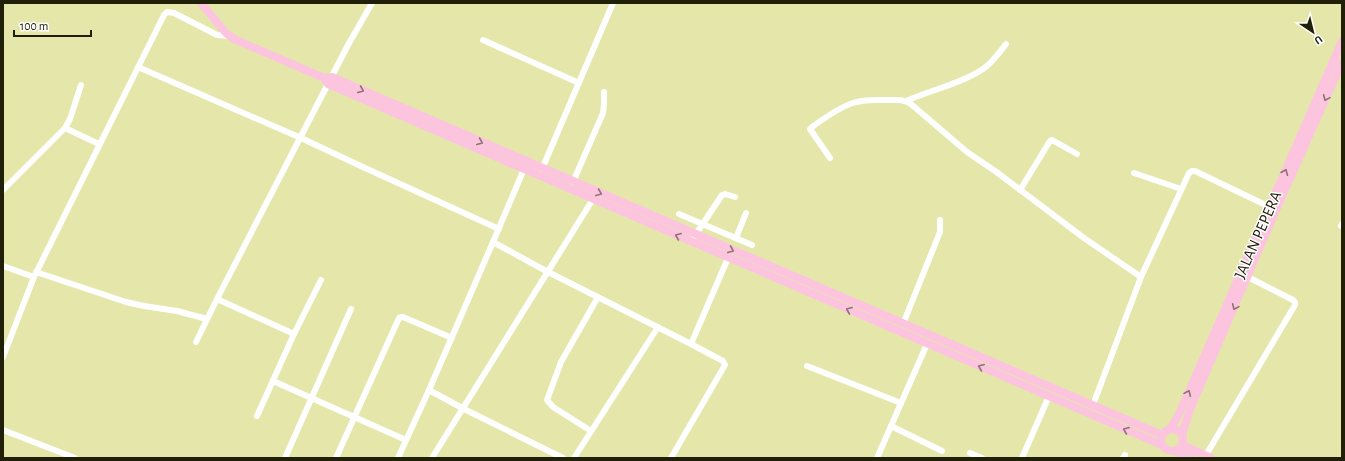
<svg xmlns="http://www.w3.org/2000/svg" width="1345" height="461" viewBox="0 0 1345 461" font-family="'Alegreya Sans',sans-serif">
  <rect width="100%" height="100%" fill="#e4e6aa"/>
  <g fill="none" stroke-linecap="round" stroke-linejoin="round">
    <g stroke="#fff" stroke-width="6">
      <polyline points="483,40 579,83"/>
      <polyline points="138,67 301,138 365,168 499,229"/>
      <path d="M906,101C931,90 960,84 983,69C992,63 999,53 1006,44"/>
      <polyline points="65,128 99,144"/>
      <path d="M830,158L812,132L810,129L812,127C823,119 840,107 853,103C864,99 876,100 887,100C896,100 904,99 911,104L967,152L995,171L1084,238L1141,277"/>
      <polyline points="524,169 493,242 429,390 464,409 563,458"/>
      <polyline points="542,169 613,3"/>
      <polyline points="1134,173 1181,189"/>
      <polyline points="573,182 603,113 604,104 604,92"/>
      <polyline points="3,190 65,128 70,119 81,85"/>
      <polyline points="1020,190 1050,141 1052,140 1077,154"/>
      <polyline points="679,214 752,245"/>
      <polyline points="1341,226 1342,224"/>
      <polyline points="694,237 722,195 725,194 735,197"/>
      <polyline points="736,238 746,213"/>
      <polyline points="493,242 548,272 691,344"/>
      <polyline points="3,266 34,277"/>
      <polyline points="36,272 126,302 144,306 177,311 207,319"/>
      <polyline points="217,299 294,334"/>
      <polyline points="903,324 940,232 940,220"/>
      <polyline points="196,342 217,299 348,45 372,3"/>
      <polyline points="3,357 34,277 164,15 167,12 174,13 217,35 229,36"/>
      <polyline points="807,366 901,403"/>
      <polyline points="273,381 406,440"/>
      <polyline points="1093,405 1141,277 1189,173 1192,171 1195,171 1272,208"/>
      <polyline points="257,416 294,334 321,280"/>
      <polyline points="891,426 942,451"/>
      <polyline points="3,430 75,458"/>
      <polyline points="591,431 553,407 547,400 561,362 598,297"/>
      <polyline points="970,453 982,458"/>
      <polyline points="1206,455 1295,305 1295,302 1293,300 1248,277"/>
      <polyline points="285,458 351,309"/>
      <polyline points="336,458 399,318 403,317 452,338"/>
      <polyline points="398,458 429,390"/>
      <polyline points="432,458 593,199"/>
      <polyline points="574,458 658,327"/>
      <polyline points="671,458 725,365 723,361 691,344 728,258"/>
      <polyline points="877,458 927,344"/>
      <polyline points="1022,458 1049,396"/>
      <polyline points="1123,458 1125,455"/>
    </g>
    <g stroke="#fcc4df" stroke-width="8">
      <polyline points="201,3 226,33 234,39 324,78 332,77 1162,435"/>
      <polyline points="324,78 328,84 1162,445"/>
      <polyline points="1171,428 1179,414 1342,41"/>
      <circle cx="1172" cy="440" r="11"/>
      <polyline points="1182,434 1191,407 1276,210 1342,62"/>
      <polyline points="1182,445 1211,458"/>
      <polyline points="1174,451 1191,458"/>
    </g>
  </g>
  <defs><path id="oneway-chevron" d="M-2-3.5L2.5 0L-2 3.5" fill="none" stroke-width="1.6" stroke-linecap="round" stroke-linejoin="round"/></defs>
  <g stroke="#8e7274">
    <use href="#oneway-chevron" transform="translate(361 90) rotate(23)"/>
    <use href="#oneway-chevron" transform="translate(1326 98) rotate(114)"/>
    <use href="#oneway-chevron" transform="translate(480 142) rotate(23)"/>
    <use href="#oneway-chevron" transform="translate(1285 172) rotate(-67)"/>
    <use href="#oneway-chevron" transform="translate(599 193) rotate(23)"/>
    <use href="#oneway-chevron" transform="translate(678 236) rotate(-157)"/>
    <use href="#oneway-chevron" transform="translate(731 250) rotate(23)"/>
    <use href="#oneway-chevron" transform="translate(1235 307) rotate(114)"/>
    <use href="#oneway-chevron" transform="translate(849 310) rotate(-157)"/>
    <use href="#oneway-chevron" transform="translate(981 367) rotate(-157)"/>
    <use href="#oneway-chevron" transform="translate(1188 393) rotate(-66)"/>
    <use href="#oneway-chevron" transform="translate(1126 430) rotate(-157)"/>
  </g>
  <g text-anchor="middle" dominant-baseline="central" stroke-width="3" stroke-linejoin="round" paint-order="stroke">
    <g font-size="16" fill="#202008" stroke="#fff">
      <text transform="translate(1258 235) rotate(-66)">JALAN PEPERA</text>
    </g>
  </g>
  <rect width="1345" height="461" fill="none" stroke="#202008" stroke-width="8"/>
  <g transform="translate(1313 32) rotate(145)" stroke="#ffffff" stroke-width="3" paint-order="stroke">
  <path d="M0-3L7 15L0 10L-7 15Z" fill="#202008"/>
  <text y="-6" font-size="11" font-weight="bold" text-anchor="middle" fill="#202008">U</text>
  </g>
  <path d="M14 30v6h77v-6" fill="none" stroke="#202008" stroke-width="2"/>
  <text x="20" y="30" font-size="12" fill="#202008" stroke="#ffffff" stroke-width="3" paint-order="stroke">100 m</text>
</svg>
